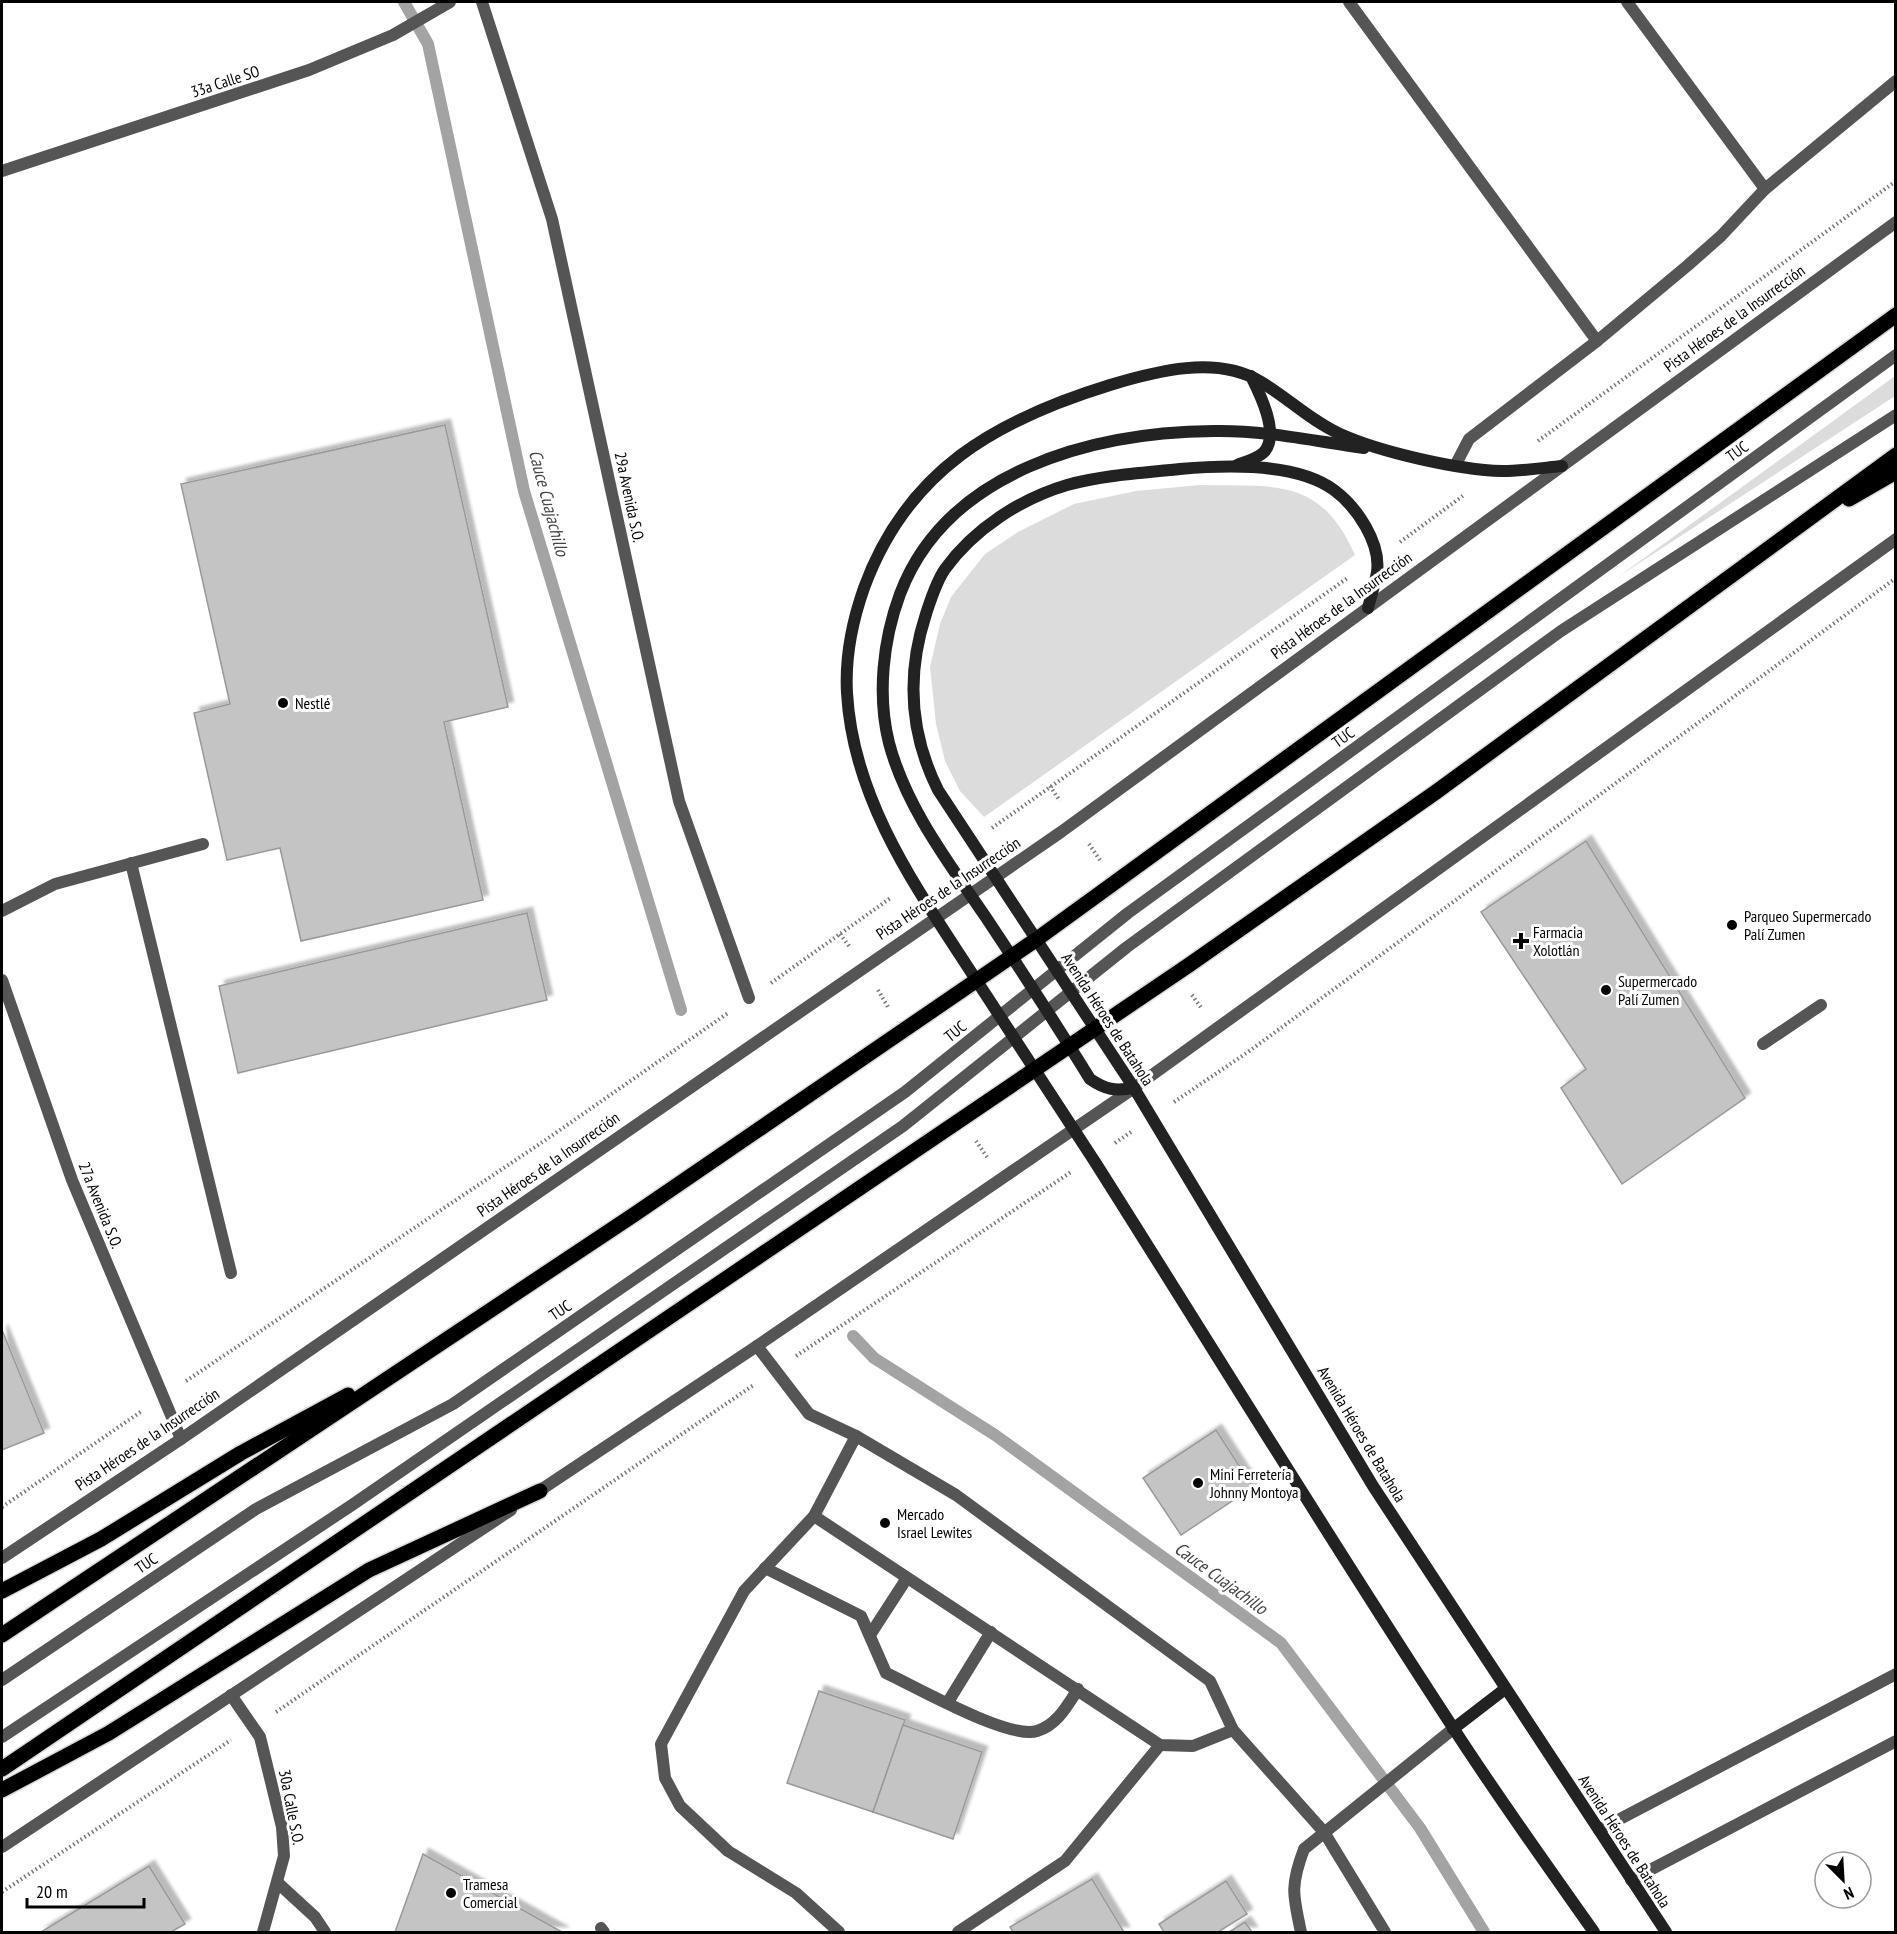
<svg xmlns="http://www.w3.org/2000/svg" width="1897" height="1934" viewBox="0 0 1897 1934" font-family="'PT Sans Narrow',sans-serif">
  <defs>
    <filter id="shadow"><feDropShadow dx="5.5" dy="-5.5" stdDeviation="1.5" flood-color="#0004"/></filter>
  </defs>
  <rect width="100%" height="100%" fill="#fff"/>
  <g fill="#dcdcdc">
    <polygon points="1895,376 1895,396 1618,577"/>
    <path d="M1200,485C1275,487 1320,476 1355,555L984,817L960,791L945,761L936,724L930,667L940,624L951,597L985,554L1018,532L1074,504L1136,491Z"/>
  </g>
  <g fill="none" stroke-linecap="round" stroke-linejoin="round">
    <g stroke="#a3a3a3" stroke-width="12">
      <polyline points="404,2 428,44 524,491 681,1010"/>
      <polyline points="853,1336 874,1358 995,1435 1281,1643 1420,1828 1484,1932"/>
    </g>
  </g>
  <g fill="#c4c4c4" stroke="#999" stroke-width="1.5" filter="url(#shadow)">
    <polygon points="445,425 508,707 444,722 483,900 301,941 280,848 227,860 194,713 230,704 181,484"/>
    <polygon points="1586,841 1745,1098 1622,1184 1561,1088 1586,1069 1481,912"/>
    <polygon points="527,913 547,1000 238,1073 219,986"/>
    <polygon points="2,1330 44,1433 2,1450"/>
    <polygon points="1216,1430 1253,1487 1181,1535 1143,1478"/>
    <polygon points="819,1691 905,1720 873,1812 787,1783"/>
    <polygon points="903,1725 982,1752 953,1839 873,1812"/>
    <polygon points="423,1854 562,1932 395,1932"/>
    <polygon points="149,1866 185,1924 171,1932 41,1932"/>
    <polygon points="1092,1879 1124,1932 1013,1932 1010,1927"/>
    <polygon points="1226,1881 1247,1914 1218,1932 1164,1932 1159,1924"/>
    <polygon points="1245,1922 1252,1932 1229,1932"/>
  </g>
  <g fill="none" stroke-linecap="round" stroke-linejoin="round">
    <g stroke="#dbdbdb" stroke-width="18">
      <g id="primary">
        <polyline points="1849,499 1896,472"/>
        <polyline points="2,1591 101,1539 241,1453 348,1395"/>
        <polyline points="2,1635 635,1214 1037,939 1896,315"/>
        <polyline points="2,1769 1189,965 1436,792 1896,455"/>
        <polyline points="2,1790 109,1733 369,1570 540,1491"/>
      </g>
    </g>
    <g stroke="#777" stroke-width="4" stroke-dasharray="1.5 3" stroke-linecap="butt">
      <polyline points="1538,441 1896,181"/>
      <polyline points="1400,542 1464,495"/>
      <polyline points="1050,786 1060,801"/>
      <polyline points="992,828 1349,577"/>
      <polyline points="1089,844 1100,860"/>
      <polyline points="840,934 849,946"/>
      <polyline points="771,983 892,897"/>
      <polyline points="878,990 888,1007"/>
      <polyline points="1192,995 1202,1009"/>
      <polyline points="1174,1102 1248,1052 1896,578"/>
      <polyline points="976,1141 987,1157"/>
      <polyline points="1115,1143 1131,1132"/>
      <polyline points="796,1356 1071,1172"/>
      <polyline points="186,1381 547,1139 728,1013"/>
      <polyline points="2,1507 142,1411"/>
      <polyline points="276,1712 755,1384"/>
      <polyline points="2,1892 231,1740"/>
    </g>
    <g stroke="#555" stroke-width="12">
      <polyline points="131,863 231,1273"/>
      <polyline points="2,911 55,884 203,844"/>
      <polyline points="1763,1044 1821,1005"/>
      <polyline points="757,1346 809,1414 856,1436 956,1495 1210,1681 1233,1730 1324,1832 1385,1932"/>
      <polyline points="814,1516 1160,1745 1193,1746 1233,1730"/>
      <path d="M765,1568L861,1616L886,1673C916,1687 1009,1740 1037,1731C1057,1725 1067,1706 1078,1689"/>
      <polyline points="870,1635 907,1578"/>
      <polyline points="2,1680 256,1509 453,1404 905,1092 1128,913 1896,355"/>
      <polyline points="948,1702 991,1632"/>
      <polyline points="2,1737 352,1505 903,1126 1127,947 1561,631 1896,415"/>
      <polyline points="1599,1830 1896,1674"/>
      <polyline points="1631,1880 1896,1741"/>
      <polyline points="279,1884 315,1917 325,1932"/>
      <polyline points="601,1928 604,1932"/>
      <polyline points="839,1932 796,1893 728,1851 680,1806 665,1778 661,1744 744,1591 814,1516 856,1436"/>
      <polyline points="958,1932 1065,1861 1160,1745"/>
      <path d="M1301,1932C1293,1895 1290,1886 1304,1849L1453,1729"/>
    </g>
    <g stroke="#555" stroke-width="12">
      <polyline points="482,2 552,219 679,801 749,998"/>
      <polyline points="1349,2 1597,341"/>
      <polyline points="1627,2 1765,189"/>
      <polyline points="1456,464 1469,439 1597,341 1687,266 1721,236 1765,189 1896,81"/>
      <polyline points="2,980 72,1180 181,1439"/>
      <polyline points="231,1695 260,1737 282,1827 284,1856 263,1932"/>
    </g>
    <g stroke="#555" stroke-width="12">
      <polyline points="2,171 309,70 393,35 450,2"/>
      <polyline points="533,1495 757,1346 1134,1088 1896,539"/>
      <polyline points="2,1558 181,1439 1061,832 1896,222"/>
      <polyline points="2,1847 511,1510"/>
    </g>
    <g stroke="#222" stroke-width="12">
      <path d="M1237,465C1245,462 1256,459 1263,453C1281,436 1260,394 1251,376"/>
      <path d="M1562,466C1542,468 1522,471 1502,471C1458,470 1380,452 1340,434C1311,421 1288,398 1261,382C1217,355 1156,371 1110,385C996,420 907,470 864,588C852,622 845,657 847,693C853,799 915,886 971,972C1013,1036 1054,1099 1095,1162C1214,1350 1330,1540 1452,1726C1497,1796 1546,1864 1594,1932"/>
      <path d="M1368,608C1371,596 1375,584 1377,572C1381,543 1357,507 1334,490C1296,462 1225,465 1180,469C1142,473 1103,475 1067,485C1020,499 974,529 945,569C936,582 931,599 926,614C906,675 910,734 938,790L1134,1088L1373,1486L1666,1932"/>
      <path d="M1134,1088C1115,1091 1106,1090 1090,1079C1056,1024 1021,970 985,916C948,862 906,807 889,743C877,695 883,640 900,594C947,470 1094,432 1214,431C1264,430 1314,441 1364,448"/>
      <polyline points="1453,1729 1505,1689"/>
    </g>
    <use href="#primary" stroke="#000" stroke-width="15"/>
  </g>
  <g fill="#000" stroke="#fff" stroke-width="2">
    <circle cx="283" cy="703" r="6"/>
    <circle cx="1732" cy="925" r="6"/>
    <path d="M1518 932h6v6h6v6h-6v6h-6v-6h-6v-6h6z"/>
    <circle cx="1606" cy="990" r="6"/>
    <circle cx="1198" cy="1483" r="6"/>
    <circle cx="885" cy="1523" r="6"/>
    <circle cx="451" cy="1893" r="6"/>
  </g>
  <g text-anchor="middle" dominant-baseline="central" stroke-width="6" stroke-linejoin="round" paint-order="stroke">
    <g font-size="16" fill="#000" stroke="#fff">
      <text transform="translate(225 81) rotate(-18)">33a Calle SO</text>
      <text transform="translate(1734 318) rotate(-36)">Pista Héroes de la Insurrección</text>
      <text transform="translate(1737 451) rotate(-36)">TUC</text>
      <text transform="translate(630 497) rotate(78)">29a Avenida S.O.</text>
      <text transform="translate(1341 605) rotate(-36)">Pista Héroes de la Insurrección</text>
      <text transform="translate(1343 737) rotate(-36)">TUC</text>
      <text transform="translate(948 888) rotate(-34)">Pista Héroes de la Insurrección</text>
      <text transform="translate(1108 1019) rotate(57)">Avenida Héroes de Batahola</text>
      <text transform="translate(955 1031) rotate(-39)">TUC</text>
      <text transform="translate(548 1164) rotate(-35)">Pista Héroes de la Insurrección</text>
      <text transform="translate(101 1205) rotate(68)">27a Avenida S.O.</text>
      <text transform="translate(560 1310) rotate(-34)">TUC</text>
      <text transform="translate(1362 1434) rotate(59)">Avenida Héroes de Batahola</text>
      <text transform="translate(147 1439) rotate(-34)">Pista Héroes de la Insurrección</text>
      <text transform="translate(146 1563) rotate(-34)">TUC</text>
      <text transform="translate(292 1807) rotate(79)">30a Calle S.O.</text>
      <text transform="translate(1625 1841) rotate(57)">Avenida Héroes de Batahola</text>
    </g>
    <g font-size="16" fill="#000" stroke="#fff" text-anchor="start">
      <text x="295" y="703">Nestlé</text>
      <text x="1744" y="916">Parqueo Supermercado<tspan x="1744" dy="18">Palí Zumen</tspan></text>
      <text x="1533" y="932">Farmacia<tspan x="1533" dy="18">Xolotlán</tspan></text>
      <text x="1618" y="981">Supermercado<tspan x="1618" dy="18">Palí Zumen</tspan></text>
      <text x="1210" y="1474">Mini Ferretería<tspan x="1210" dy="18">Johnny Montoya</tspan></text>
      <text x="897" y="1514">Mercado<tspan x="897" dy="18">Israel Lewites</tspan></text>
      <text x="463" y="1884">Tramesa<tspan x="463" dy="18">Comercial</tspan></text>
    </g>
    <g font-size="18" font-style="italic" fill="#444" stroke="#fff">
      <text transform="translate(549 503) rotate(75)">Cauce Cuajachillo</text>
      <text transform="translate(1221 1578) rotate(36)">Cauce Cuajachillo</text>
    </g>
  </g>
  <rect width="1897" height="1934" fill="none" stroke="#000000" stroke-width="6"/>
  <g transform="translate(1843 1880) rotate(156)"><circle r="28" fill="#ffffff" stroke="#999999" stroke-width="1.5"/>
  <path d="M0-4.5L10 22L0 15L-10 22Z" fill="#000000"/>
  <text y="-9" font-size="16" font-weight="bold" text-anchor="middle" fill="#000000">N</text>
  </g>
  <path d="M27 1898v9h117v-9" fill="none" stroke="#000000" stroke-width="3"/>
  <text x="36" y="1898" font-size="18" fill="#000000" stroke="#ffffff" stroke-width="4.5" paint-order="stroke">20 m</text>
</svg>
